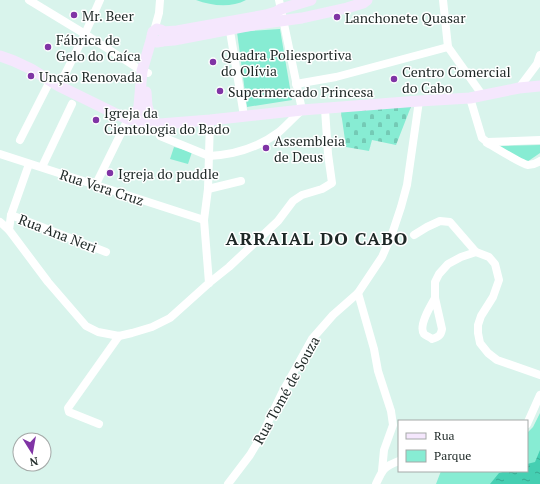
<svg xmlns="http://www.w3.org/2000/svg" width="540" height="484" viewBox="0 0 540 484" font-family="'PT Serif',serif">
  <defs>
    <pattern id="cemetery-stones" width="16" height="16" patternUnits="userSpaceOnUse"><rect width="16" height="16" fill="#87ecd3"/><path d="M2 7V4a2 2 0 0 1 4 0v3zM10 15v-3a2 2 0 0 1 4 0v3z" fill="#74cab5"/></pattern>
    <pattern id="water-ripples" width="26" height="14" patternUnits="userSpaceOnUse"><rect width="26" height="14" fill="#45cfb2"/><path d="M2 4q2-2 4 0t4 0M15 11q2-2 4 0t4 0" fill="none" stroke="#39a891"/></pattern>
  </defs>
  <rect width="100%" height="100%" fill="#d9f4ec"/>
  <polygon fill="url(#cemetery-stones)" points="412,104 396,145 372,140 369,151 346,147 341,112"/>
  <g fill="#87ecd3">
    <path d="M196,0H246C231,8 212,6 196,0Z"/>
    <polygon points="280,29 292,100 247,107 237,32"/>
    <polygon points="540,145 540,153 527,162 497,146"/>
    <polygon points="174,147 192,152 188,164 170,159"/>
    <polygon points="540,413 540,484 436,484 441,471 527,471 527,433 533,427"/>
  </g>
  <polygon fill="url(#water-ripples)" points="540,450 540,484 490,484 499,473 506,471 527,471 527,464 535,462"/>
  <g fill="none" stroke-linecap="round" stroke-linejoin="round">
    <g stroke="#fff" stroke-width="8">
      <polyline points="29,0 85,34 142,71 148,73"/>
      <polyline points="443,0 448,47 483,96"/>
      <polyline points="229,25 244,116"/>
      <polyline points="154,31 159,13 160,0"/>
      <polyline points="296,84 336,77 448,47"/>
      <polyline points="59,86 85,34 100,0"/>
      <polyline points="519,88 537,64 540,55"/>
      <polyline points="470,98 482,138 487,142 540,140"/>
      <path d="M160,124L158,131L160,136L209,156C234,155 259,147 279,132C287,125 294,117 302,110L279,0"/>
      <polyline points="20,140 50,81"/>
      <path d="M487,143C495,147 521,164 528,165C532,165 537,163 540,161"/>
      <polyline points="0,154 204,220"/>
      <polyline points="29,164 11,215 9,230 48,282 86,326 98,332 119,336 132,333 152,327 170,318 209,283 229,267 278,221 293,201 302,195 322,189 332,183 328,154 325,109"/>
      <polyline points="42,167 72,104"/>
      <polyline points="96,184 128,119"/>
      <polyline points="208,189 241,181"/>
      <polyline points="11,215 106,252"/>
      <polyline points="0,222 9,230"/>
      <polyline points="414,235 427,227 440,221 450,222 476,252"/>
      <polyline points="209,283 204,220 208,189 210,120"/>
      <polyline points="358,293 374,349 378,371 391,411 393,425 384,450 382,471"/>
      <path d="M435,298C431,305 418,326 424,334C426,336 430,337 432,339C439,337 441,335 442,329L435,298V282L439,274L448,264L461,257L476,252L489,257L495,264L499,280L493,297L481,316L478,325V333L480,343L488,353L497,360L540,375"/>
      <polyline points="99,424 69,412 68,408 119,336"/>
      <polyline points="527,424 540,395"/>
      <polyline points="228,484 250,455 262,435 282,393 312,339 333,315 358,293 382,257 392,234 401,207 407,185 419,101"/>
      <path d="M376,484C383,469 383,467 399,461"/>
    </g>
    <g stroke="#f5e7fd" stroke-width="11">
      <path d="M163,32L165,36L162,41L157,42C153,40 151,37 153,32L157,29L161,30L163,32L177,31L266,15L276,12L281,9L311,0"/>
      <polyline points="162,41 174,40 258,24 302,18 347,8 363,3 367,0"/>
      <polyline points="0,56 14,61 31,69 59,86 114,113 128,119 160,124 210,120 302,110 419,101 470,98 519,88 540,86"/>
      <polyline points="146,92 147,106 152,122"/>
      <polyline points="135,120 139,106 142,71 152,37"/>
    </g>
  </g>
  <g fill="#8034a5" stroke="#fff" stroke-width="1.5">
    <circle cx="74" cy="15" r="4"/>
    <circle cx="337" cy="17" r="4"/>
    <circle cx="48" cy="47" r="4"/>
    <circle cx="213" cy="62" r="4"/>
    <circle cx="31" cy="76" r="4"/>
    <circle cx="394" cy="79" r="4"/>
    <circle cx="220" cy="91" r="4"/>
    <circle cx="96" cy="120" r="4"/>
    <circle cx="266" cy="148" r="4"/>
    <circle cx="110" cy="173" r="4"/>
  </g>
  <g text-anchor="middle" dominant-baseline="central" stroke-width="3" stroke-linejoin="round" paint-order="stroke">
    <g font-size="14" fill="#1d2725" stroke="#fff" text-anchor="start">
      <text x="82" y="15">Mr. Beer</text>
      <text x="345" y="17">Lanchonete Quasar</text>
      <text x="56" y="39">Fábrica de<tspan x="56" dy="16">Gelo do Caíca</tspan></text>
      <text x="221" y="54">Quadra Poliesportiva<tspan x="221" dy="16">do Olívia</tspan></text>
      <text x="402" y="71">Centro Comercial<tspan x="402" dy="16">do Cabo</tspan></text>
      <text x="39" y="76">Unção Renovada</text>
      <text x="228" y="91">Supermercado Princesa</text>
      <text x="104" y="112">Igreja da<tspan x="104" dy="16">Cientologia do Bado</tspan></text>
      <text x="274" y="140">Assembleia<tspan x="274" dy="16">de Deus</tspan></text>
      <text x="118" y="173">Igreja do puddle</text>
    </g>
    <g font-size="14" fill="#1d2725" stroke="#fff">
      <text transform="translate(102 187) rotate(18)">Rua Vera Cruz</text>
      <text transform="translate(58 233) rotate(21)">Rua Ana Neri</text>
      <text transform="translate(286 390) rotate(-61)">Rua Tomé de Souza</text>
    </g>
    <g font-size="18" font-weight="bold" letter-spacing="1" fill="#1d2725" stroke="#fff">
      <text x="317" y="238">ARRAIAL DO CABO</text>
    </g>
  </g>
  <rect x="398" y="420" width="130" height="52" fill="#ffffff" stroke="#a5a9a8"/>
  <rect x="406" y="433" width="20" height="6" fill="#f5e7fd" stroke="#a5a9a8"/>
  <text x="434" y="440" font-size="12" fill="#1d2725">Rua</text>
  <rect x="406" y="450" width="20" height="12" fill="#87ecd3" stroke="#a5a9a8"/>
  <text x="434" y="460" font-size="12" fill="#1d2725">Parque</text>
  <g transform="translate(32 452) rotate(169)"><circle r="19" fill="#ffffff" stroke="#a5a9a8"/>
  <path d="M0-3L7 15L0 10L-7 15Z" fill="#8034a5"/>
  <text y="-6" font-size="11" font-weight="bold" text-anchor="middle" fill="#1d2725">N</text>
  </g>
</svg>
